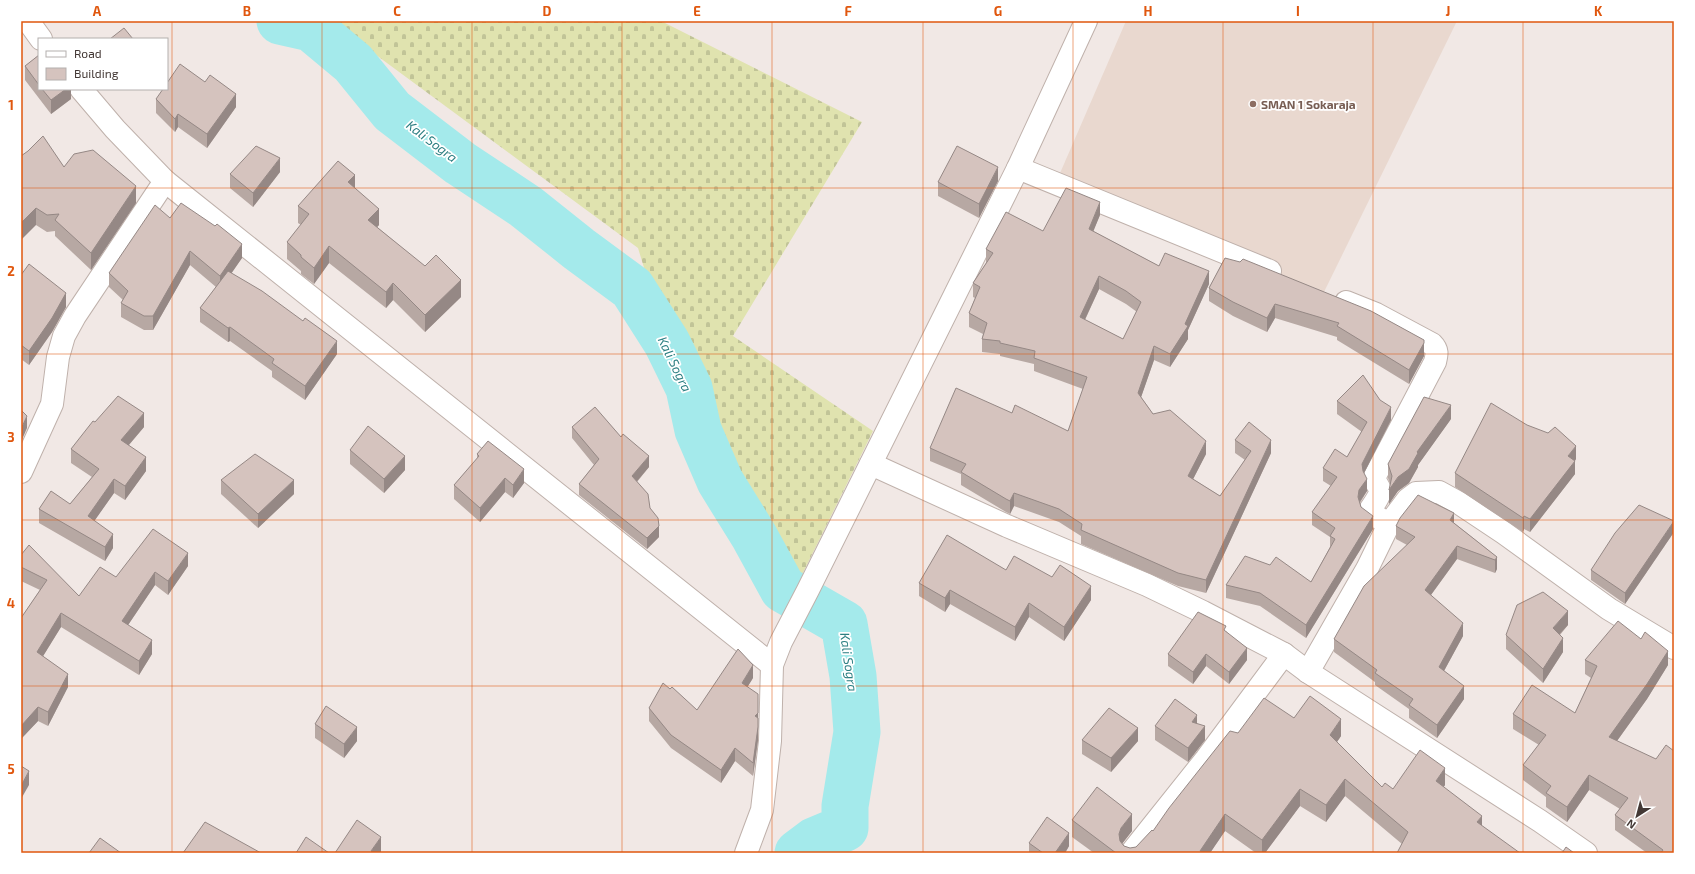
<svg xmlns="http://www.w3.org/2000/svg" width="1695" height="874" viewBox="0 0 1695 874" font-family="'Exo 2',sans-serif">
  <defs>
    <pattern id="cemetery-stones" width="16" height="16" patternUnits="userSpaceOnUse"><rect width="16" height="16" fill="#e0e3af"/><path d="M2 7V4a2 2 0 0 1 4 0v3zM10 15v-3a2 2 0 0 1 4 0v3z" fill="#c1c497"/></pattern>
  </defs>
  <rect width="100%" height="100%" fill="#f1e8e5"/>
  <polygon fill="#e9d8cf" points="1126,21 1457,21 1324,292 1054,187"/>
  <polygon fill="url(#cemetery-stones)" points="330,21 661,21 862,122 733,336 873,431 795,589 689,415 638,248"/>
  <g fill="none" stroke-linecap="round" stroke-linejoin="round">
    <polyline stroke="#a4eaeb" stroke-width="47" points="280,21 311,28 353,63 392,111 460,163 525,206 579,249 632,288 667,343 689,388 698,430 720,481 754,536 783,589 844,624 853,676 857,732 845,806 845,828 814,841 798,853"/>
    <g stroke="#bfb1ab" stroke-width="24">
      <g id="street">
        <polyline points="28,21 41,39"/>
        <polyline points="81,89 115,129 165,181 772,665"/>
        <polyline points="1018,168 1270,271"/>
        <path d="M1346,302L1376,314L1432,344C1438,350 1437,354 1435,362L1374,478C1375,482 1379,486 1380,490C1381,495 1373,505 1370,510L1372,514L1389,524"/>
        <polyline points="871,464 1007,526 1147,585 1203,612 1284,654 1308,672 1540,821 1586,853"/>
        <polyline points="21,472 52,404 58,357 64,336 75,316 165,181"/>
        <polyline points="1308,672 1367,569 1389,524 1408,499 1416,493 1439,492 1459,503 1504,533 1609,609 1674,648"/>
        <polyline points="746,853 762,810 770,741 772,665 781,642 808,590 1018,168 1086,21"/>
        <polyline points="1131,853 1206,759 1284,654"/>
      </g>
    </g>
    <use href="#street" stroke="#fff" stroke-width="22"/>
  </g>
  <g fill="#b7a8a3" fill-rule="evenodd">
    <polygon points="39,55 39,89 71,89 71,99 51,114 25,80 25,66"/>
    <polygon points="156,99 236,107 207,148 178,127 175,132 156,113"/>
    <polygon points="21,156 64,167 136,203 91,270 55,236 55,231 47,232 36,225"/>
    <polygon points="280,172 253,207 230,188 230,174"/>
    <polygon points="998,181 979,218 938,196 938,182"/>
    <polygon points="355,188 379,225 377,227 461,297 425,332 393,300 386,308 329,263 314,284 301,274 301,271 287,259 287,242 301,225 298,223 298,206"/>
    <path d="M1100,215L1093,231L1159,266L1209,284L1188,330V339L1170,367L1154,360L1141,397L1153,414L1206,454L1193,479L1220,496L1245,460L1235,453V440L1271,453L1206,593L1178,586L1081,544V536L1059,522L1014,506L1010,514L1006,512L961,485V474L930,461V448L1012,413L1068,431L1083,389L1034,371V364L1000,356V354L982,352V339L983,334L969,327V313L975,298L973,297V283L986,263V249L1043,231ZM1099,289L1126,304L1137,312L1123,339L1085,320Z"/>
    <polygon points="170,218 242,258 231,273 337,354 305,400 272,377 272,371 230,341 228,342 200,322 200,308 216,287 190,265 153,330 144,330 121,317 121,303 123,300 109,287 109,273"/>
    <polygon points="1225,258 1424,354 1424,356 1409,384 1337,340 1337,337 1275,318 1267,332 1233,316 1209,301 1209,288"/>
    <polygon points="21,275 66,307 52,332 29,365 21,359"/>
    <polygon points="1337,401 1391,420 1364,473 1367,491 1360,503 1361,507 1373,529 1306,638 1260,606 1226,598 1226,585 1311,582 1330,547 1330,537 1312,525 1312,512 1331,486 1323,481 1323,468 1347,457 1362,432 1337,414"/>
    <polygon points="1451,419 1418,465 1418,467 1409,483 1398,491 1389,504 1390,484 1388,478 1388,464"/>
    <polygon points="95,422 144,427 129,445 146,471 125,500 114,493 94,521 113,548 105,561 39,523 39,509 70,504 92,477 71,463 71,449"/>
    <polygon points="572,427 621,437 649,467 637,482 650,508 659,537 647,549 579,495 579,484 594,465 572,438"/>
    <polygon points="350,450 405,470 384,493 350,464"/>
    <polygon points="477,454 524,483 513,498 505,492 480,522 454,499 454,485 477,459"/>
    <polygon points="1576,459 1575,461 1575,474 1530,532 1524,529 1523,532 1455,487 1455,473"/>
    <polygon points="221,480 294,494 258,528 221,494"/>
    <polygon points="1454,523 1497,557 1497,569 1495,573 1457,559 1431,595 1463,636 1444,671 1464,699 1437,738 1409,718 1409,709 1375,685 1375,682 1334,652 1334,639 1407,545 1396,539 1396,526"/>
    <polygon points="1674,532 1625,604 1591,580 1591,570"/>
    <polygon points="21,555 79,596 116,577 188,566 168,595 155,585 128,625 152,654 139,675 61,627 43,656 68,687 48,726 38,721 21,739 21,618 40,590 21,581"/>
    <polygon points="1006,570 1091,600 1064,641 1029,617 1015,641 950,604 945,612 919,596 919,583"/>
    <polygon points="1568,625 1560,635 1563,652 1543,683 1506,649 1506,635"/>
    <polygon points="1226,631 1247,660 1229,684 1206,666 1193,684 1168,666 1168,654"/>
    <polygon points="1585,660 1668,665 1647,699 1617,741 1674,853 1647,853 1615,830 1615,815 1620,809 1589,790 1567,822 1546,807 1546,797 1523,780 1523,765 1539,745 1513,729 1513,714 1575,713 1591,678 1585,674"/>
    <polygon points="753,678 747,687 758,707 758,740 753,776 735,761 721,783 671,748 649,721 649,708 670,689 697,710"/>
    <polygon points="1294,718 1341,736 1337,742 1382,787 1393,789 1445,785 1402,844 1345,796 1326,822 1300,806 1265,853 1256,853 1225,831 1210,853 1094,853 1072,837 1072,820 1132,831 1122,844 1124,846 1130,848 1136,847 1153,831 1238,733"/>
    <polygon points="315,724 357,741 344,758 315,738"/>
    <polygon points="1197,724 1205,740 1188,762 1155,740 1155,726"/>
    <polygon points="1082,740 1138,741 1111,772 1082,754"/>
    <polygon points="1029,843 1069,846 1065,853 1029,853"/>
  </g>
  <g fill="#958885">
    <polygon points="66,89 71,89 71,99 51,114 51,100"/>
    <polygon points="236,94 236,107 207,148 207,134"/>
    <polygon points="178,114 178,127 175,132 175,119"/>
    <polygon points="280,158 280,172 253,207 253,193"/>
    <polygon points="998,167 998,181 979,218 979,204"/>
    <polygon points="355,175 355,192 348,182"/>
    <polygon points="136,186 136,203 91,270 91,253"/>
    <polygon points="1100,202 1100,215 1089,242 1089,229"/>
    <polygon points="36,208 36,225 21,240 21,223"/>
    <polygon points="379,209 379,225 368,237 368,220"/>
    <polygon points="242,244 242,258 220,290 220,276"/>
    <polygon points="329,246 329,263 314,284 314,268"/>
    <polygon points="190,251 190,265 153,330 153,316"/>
    <polygon points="1209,271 1209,284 1188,330 1188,339 1170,367 1170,354"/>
    <polygon points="1099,276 1099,289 1080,330 1080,317"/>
    <polygon points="461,280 461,297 425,332 425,315"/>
    <polygon points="393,283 393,300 386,308 386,292"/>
    <polygon points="66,293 66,307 52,332 29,365 29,351"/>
    <polygon points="1275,304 1275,318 1267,332 1267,318"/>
    <polygon points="230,327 230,341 228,342 228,328"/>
    <polygon points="1424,340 1424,356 1409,384 1409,370"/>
    <polygon points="337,341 337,354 305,400 305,386"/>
    <polygon points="1154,346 1154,360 1138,406 1138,393"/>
    <polygon points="1451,405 1451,419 1418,465 1418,467 1409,483 1398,491 1389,504 1389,490"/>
    <polygon points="1391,407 1391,420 1362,477 1362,464"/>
    <polygon points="144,413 144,427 121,454 121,440"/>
    <polygon points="27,416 27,428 21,442 21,429"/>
    <polygon points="1271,440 1271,453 1206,593 1206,580"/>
    <polygon points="1206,441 1206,454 1188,489 1188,476"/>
    <polygon points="1576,446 1576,459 1570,468 1575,461 1575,474 1530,532 1530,519 1568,456"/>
    <polygon points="405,456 405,470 384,493 384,479"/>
    <polygon points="649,456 649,467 632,487 632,476"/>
    <polygon points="146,457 146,471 125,500 125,486"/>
    <polygon points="524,469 524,483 513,498 513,485"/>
    <polygon points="505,478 505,492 480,522 480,508"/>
    <polygon points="114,479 114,493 88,530 88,516"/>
    <polygon points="1367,479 1367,491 1359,503 1358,497 1359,490"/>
    <polygon points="294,480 294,494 258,528 258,514"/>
    <polygon points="1014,493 1014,506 1010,514 1010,501"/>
    <polygon points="1454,513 1454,526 1450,520"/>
    <polygon points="1373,516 1373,529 1306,638 1306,625"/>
    <polygon points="1524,516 1524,529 1523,532 1523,518"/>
    <polygon points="1674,521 1674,532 1625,604 1625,593"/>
    <polygon points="659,526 659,537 647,549 647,538"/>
    <polygon points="113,534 113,548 105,561 105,547"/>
    <polygon points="1457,546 1457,559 1425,603 1425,590"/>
    <polygon points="188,553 188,566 168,595 168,581"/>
    <polygon points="1497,557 1497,569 1495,573 1495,560"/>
    <polygon points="155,572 155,585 122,634 122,621"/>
    <polygon points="1091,586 1091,600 1064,641 1064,627"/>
    <polygon points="950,590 950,604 945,612 945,598"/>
    <polygon points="1029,603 1029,617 1015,641 1015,627"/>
    <polygon points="1568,611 1568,625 1553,641 1553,628"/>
    <polygon points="61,613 61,627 37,666 37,652"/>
    <polygon points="1463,623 1463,636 1439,680 1439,667"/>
    <polygon points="1563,638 1563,652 1543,683 1543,669"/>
    <polygon points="152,640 152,654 139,675 139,661"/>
    <polygon points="1247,648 1247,660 1229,684 1229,672"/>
    <polygon points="1668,651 1668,665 1647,699 1609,752 1609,737"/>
    <polygon points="1206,654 1206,666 1193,684 1193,672"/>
    <polygon points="753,665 753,678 742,696 742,683"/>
    <polygon points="68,674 68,687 48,726 48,712"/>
    <polygon points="1464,686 1464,699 1437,738 1437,725"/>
    <polygon points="758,694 758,740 753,776 755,716"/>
    <polygon points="38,707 38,721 21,739 21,726"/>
    <polygon points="1197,715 1197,728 1192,722"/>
    <polygon points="1341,719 1341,736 1330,752 1330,735"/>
    <polygon points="1205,726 1205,740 1188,762 1188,748"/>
    <polygon points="357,727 357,741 344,758 344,744"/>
    <polygon points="1138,728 1138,741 1111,772 1111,758"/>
    <polygon points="735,748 735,761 721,783 721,770"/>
    <polygon points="1445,768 1445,785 1436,798 1436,781"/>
    <polygon points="29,771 29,785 21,799 21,786"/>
    <polygon points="1589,775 1589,790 1567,822 1567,807"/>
    <polygon points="1345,779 1345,796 1326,822 1326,805"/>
    <polygon points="1300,789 1300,806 1265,853 1262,853 1262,840"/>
    <polygon points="1132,814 1132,831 1121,845 1119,852 1119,834 1121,828"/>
    <polygon points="1225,814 1225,831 1210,853 1200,853 1200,851"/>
    <polygon points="1482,816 1482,833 1477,822"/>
    <polygon points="1069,833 1069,846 1065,853 1055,853"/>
    <polygon points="381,837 381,853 371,853 371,851"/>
  </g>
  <g fill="#d5c3be" stroke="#958885" fill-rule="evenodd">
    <polygon points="124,28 133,39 110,39"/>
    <polygon points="39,55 39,85 25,66"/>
    <polygon points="180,64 205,82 210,75 236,94 207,134 178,114 175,119 156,99 163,89 167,89 167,83"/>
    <polygon points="42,89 66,89 51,100"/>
    <polygon points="43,136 64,167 74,154 93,150 136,186 91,253 55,220 59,214 47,215 36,208 21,223 21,156 28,151"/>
    <polygon points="256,146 280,158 253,193 230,174"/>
    <polygon points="957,146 998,167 979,204 938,182"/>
    <polygon points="338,161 355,175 348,182 379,209 368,220 425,266 436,255 461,280 425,315 393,283 386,292 329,246 314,268 301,257 301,255 287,242 309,214 298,206"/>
    <path d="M1066,188L1100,202L1089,229L1159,266L1165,253L1209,271L1185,324L1188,326L1170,354L1154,346L1138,393L1153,414L1170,410L1206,441L1188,476L1220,496L1251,451L1235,440L1249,422L1271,440L1206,580L1178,573L1081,530L1082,524L1059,509L1014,493L1010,501L1006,499L961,472L966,464L930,448L956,388L1012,413L1015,405L1068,431L1087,377L1034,358L1035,351L1000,343V341L982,339L987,323L969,313L980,287L973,283L993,253L986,249L1006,212L1043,231ZM1099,276L1126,291L1141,302L1123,339L1080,317Z"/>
    <polygon points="181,203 215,226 217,224 242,244 220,276 190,251 153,316 144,316 121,303 128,291 109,273 155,205 170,218"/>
    <polygon points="1225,258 1240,262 1243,259 1371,311 1424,340 1424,343 1409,370 1337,326 1339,323 1275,304 1267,318 1233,302 1209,288"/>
    <polygon points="29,264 66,293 52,318 29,351 21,345 21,275"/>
    <polygon points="228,271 262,291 303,321 305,318 337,341 305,386 272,363 274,359 230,327 228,328 200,308"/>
    <polygon points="1363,375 1380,400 1391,407 1362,464 1363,471 1367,479 1359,490 1358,497 1361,507 1373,516 1306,625 1260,593 1226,585 1245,556 1270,565 1276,557 1311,582 1335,539 1330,536 1335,528 1312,512 1337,477 1323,468 1335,449 1347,457 1367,422 1337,401"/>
    <polygon points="118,396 144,413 121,440 146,457 125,486 114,479 88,516 113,534 105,547 39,509 51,491 70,504 99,469 71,449 93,421 95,422"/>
    <polygon points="1424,397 1451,405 1417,452 1418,453 1409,469 1398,477 1389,490 1392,476 1388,464"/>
    <polygon points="1491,403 1527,425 1548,433 1555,427 1576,446 1568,456 1575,461 1530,519 1524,516 1523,518 1455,473"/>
    <polygon points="595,407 621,437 623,434 649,456 632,476 648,494 650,508 658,518 659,526 647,538 579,484 599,459 572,427"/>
    <polygon points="21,410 27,416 21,429"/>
    <polygon points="368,426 405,456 384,479 350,450"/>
    <polygon points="488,441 524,469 513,485 505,478 480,508 454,485 479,456 477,454"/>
    <polygon points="255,454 294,480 258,514 221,480"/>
    <polygon points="1418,495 1454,513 1450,520 1497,557 1495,560 1457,546 1425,590 1463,623 1439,667 1464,686 1437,725 1409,705 1413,699 1375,673 1377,670 1334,639 1364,586 1415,537 1396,526 1400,518"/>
    <polygon points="1639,505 1674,521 1625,593 1591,570 1615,533"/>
    <polygon points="153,529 188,553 168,581 155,572 122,621 152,640 139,661 61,613 37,652 68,674 48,712 38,707 21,726 21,618 47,580 21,567 21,555 29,545 79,596 100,567 116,577"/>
    <polygon points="947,535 1006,570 1014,556 1052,577 1060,565 1091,586 1064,627 1029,603 1015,627 950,590 945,598 919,583"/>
    <polygon points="1543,592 1568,611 1553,628 1563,638 1543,669 1506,635 1517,605"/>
    <polygon points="1198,612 1226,626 1224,630 1247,648 1229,672 1206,654 1193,672 1168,654"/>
    <polygon points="1618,621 1641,639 1645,632 1668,651 1647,684 1609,737 1656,759 1666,745 1674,751 1674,853 1661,853 1663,850 1615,815 1628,798 1589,775 1567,807 1546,793 1551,786 1523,765 1546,735 1513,714 1532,685 1575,713 1597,666 1585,660"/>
    <polygon points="738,649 753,665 742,683 758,694 758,713 755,716 758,718 758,727 753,763 735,748 721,770 671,735 649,708 663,683 670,689 672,687 697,710"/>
    <polygon points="1310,696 1341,719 1330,735 1382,787 1385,783 1393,789 1420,750 1445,768 1436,781 1482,816 1477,822 1520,853 1397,853 1408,832 1345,779 1326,805 1300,789 1262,840 1225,814 1200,851 1203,853 1116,853 1072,820 1097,787 1132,814 1121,828 1119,834 1120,841 1124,846 1130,848 1136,847 1152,830 1153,831 1169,808 1230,731 1238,733 1264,698 1294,718"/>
    <polygon points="1175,699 1197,715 1192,722 1205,726 1188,748 1155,726"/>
    <polygon points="326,706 357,727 344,744 315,724"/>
    <polygon points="1109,708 1138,728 1111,758 1082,740"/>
    <polygon points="21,766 29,771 21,786"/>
    <polygon points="1047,817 1069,833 1055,853 1043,853 1029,843"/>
    <polygon points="357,820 381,837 371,851 373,853 335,853"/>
    <polygon points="205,822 261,853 183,853"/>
    <polygon points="306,837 329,853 296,853"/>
    <polygon points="100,838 121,853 89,853"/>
    <polygon points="1566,847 1574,853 1562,853"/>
  </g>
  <path fill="none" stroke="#e0570e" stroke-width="1" stroke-opacity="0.55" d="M172,21V853M322,21V853M472,21V853M622,21V853M772,21V853M923,21V853M1073,21V853M1223,21V853M1373,21V853M1523,21V853M21,188H1674M21,354H1674M21,520H1674M21,686H1674"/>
  <circle fill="#8d6e63" stroke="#fff" stroke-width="1.5" cx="1253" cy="104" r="4"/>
  <g text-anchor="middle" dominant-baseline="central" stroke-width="3.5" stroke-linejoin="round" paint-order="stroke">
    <g font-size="12" font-weight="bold" fill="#785e54" stroke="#fff" text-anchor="start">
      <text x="1261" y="104">SMAN 1 Sokaraja</text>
    </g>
    <g font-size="13" font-style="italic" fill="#2c7f82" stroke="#fff">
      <text transform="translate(432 141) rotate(37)">Kali Sogra</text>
      <text transform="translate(675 364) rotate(64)">Kali Sogra</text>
      <text transform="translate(849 662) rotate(82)">Kali Sogra</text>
    </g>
  </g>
  <rect width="1695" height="874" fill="none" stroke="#ffffff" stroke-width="44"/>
  <rect x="38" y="38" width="130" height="52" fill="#ffffff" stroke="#b4afae"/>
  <rect x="46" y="51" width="20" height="6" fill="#ffffff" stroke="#b4afae"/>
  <text x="74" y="58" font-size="12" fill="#433835">Road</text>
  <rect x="46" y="68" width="20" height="12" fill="#d5c3be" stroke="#b4afae"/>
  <text x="74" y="78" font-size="12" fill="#433835">Building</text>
  <g transform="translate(1637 816) rotate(216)" stroke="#ffffff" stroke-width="3" paint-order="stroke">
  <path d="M0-3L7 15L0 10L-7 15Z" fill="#433835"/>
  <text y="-6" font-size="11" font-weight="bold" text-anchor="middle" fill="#433835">N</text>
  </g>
  <rect x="22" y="22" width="1651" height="830" fill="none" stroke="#e0570e" stroke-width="1.5"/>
  <g font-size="13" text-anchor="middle" font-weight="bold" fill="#e0570e">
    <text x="97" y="16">A</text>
    <text x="247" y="16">B</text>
    <text x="397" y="16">C</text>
    <text x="547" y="16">D</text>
    <text x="697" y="16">E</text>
    <text x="848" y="16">F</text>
    <text x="998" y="16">G</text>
    <text x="1148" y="16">H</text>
    <text x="1298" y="16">I</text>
    <text x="1448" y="16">J</text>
    <text x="1598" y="16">K</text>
    <text x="11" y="110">1</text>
    <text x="11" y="276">2</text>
    <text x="11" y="442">3</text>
    <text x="11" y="608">4</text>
    <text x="11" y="774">5</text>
  </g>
</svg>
